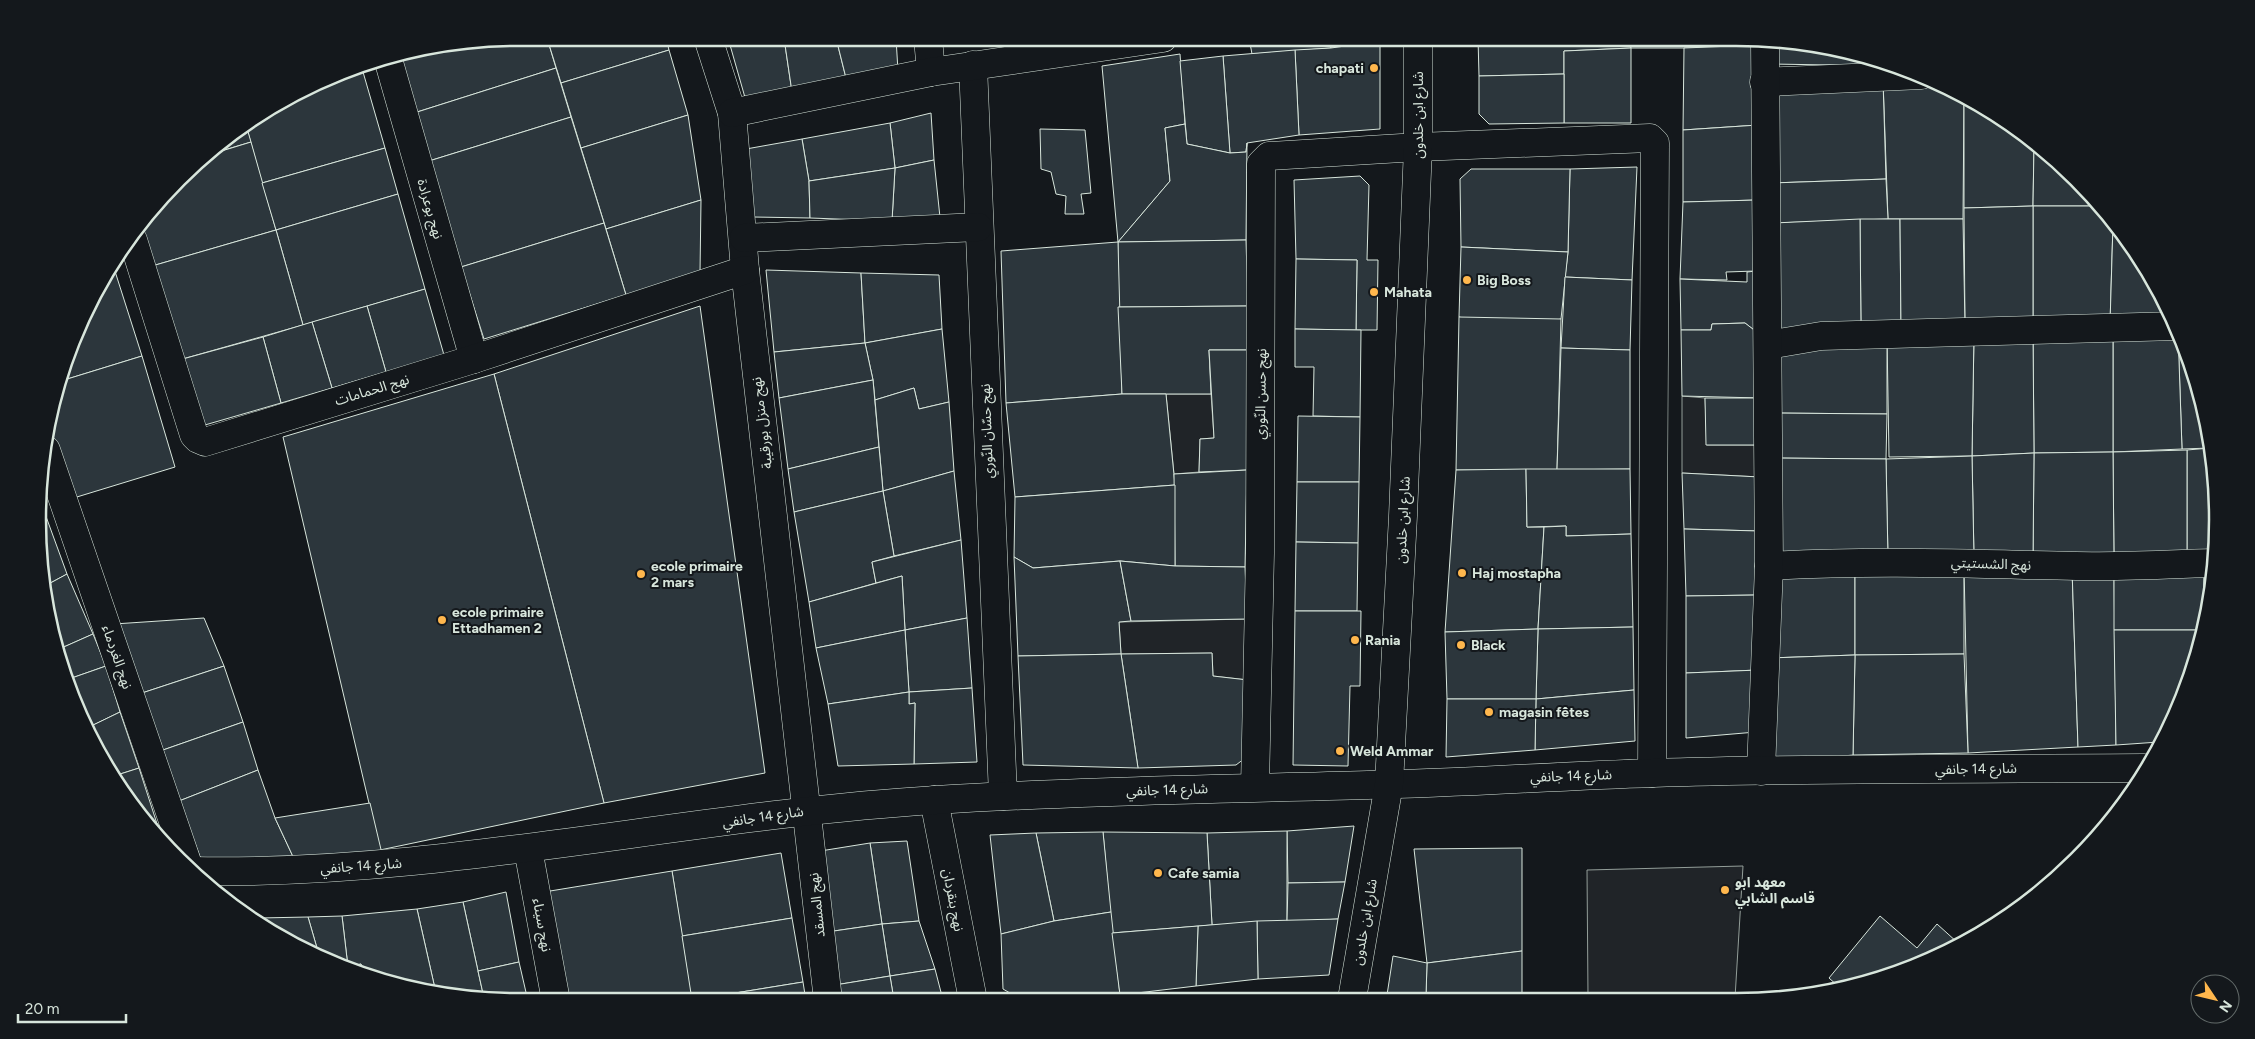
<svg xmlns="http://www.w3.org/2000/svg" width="2255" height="1039" viewBox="0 0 2255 1039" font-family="Figtree,'Noto Sans Arabic',sans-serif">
  <rect width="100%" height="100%" fill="#14181c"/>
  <g fill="#202428" stroke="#939e99">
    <polygon points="942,38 1011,38 942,46"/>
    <polygon points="1166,394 1211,394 1214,438 1200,439 1199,472 1174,474"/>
    <polygon points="1682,396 1705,398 1707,445 1760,445 1760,477 1682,473"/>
    <polygon points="1247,619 1248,680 1213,676 1212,653 1121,654 1119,622"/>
    <polygon points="1743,866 1735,998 1588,998 1587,870"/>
  </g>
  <g fill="#2c363c" stroke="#d8e6dc">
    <polygon points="520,38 547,38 556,68 414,113 397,58"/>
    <polygon points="547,38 666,38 669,50 561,83"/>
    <polygon points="728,38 784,38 792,92 746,101"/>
    <polygon points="784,38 836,38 847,82 792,92"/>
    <polygon points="836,38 896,38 898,71 847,82"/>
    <polygon points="1249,38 1330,38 1331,48 1252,54"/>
    <polygon points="1330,38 1380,38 1380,41 1331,48"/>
    <polygon points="1478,38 1631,38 1631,48 1564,51 1564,74 1479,76"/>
    <polygon points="1631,38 1736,38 1757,40 1757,45 1684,48 1631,48"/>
    <polygon points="1380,41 1380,129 1299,135 1295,50 1331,48"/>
    <polygon points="1770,41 1829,47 1893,66 1770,64"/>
    <polygon points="1757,45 1758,125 1683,130 1684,48"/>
    <polygon points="1631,48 1631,123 1564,123 1564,51"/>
    <polygon points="669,50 688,115 581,148 561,83"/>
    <polygon points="1295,50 1299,135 1247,143 1246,152 1230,153 1223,56"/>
    <polygon points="1180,54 1185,124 1165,128 1170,181 1118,242 1102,66"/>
    <polygon points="1223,56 1230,153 1187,144 1180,61"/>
    <polygon points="361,65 385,148 262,183 246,125 279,102"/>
    <polygon points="556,68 571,117 429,161 414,113"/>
    <polygon points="1564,74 1564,123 1489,124 1479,114 1479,76"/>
    <polygon points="1926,78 1964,98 1963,219 1888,219 1883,80"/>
    <polygon points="1883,80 1886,179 1772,183 1770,84"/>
    <polygon points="1964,98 2003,119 2034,144 2033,206 1964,208"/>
    <polygon points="931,113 934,160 895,168 890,123"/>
    <polygon points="688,115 701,200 606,229 581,148"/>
    <polygon points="571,117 604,223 461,267 429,161"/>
    <polygon points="890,123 895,168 809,181 802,139"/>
    <polygon points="1185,124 1187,144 1230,153 1246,152 1247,143 1246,240 1118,242 1170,181 1165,128"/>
    <polygon points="246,125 251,142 204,156"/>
    <polygon points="1758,125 1757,200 1683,202 1683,130"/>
    <polygon points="1040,129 1085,130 1091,193 1081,194 1084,214 1065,214 1066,196 1056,194 1051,172 1041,169"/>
    <polygon points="802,139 809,181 810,218 753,217 746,149"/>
    <polygon points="251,142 276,230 152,266 142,230 202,157"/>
    <polygon points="2034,144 2076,178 2099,206 2033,206"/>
    <polygon points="385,148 398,194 276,230 262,183"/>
    <polygon points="934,160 941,227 892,221 895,168"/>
    <polygon points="1637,167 1632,280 1565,277 1568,252 1570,169"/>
    <polygon points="895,168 892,221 810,218 809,181"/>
    <polygon points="1471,169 1570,169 1568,252 1461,247 1460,179"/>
    <polygon points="1360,176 1369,185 1367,260 1378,260 1377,330 1356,330 1357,260 1296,259 1294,180"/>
    <polygon points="1886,179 1888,219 1774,223 1772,183"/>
    <polygon points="398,194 425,289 303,325 276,230"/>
    <polygon points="701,200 700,273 626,295 606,229"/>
    <polygon points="1757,200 1756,271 1726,272 1727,280 1680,279 1683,202"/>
    <polygon points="2033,206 2099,206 2113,223 2110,324 2033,326"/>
    <polygon points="2033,206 2033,326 1965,327 1964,208"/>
    <polygon points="1860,219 1900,219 1901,328 1861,328"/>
    <polygon points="1860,219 1861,328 1774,341 1774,223"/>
    <polygon points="1900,219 1963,219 1965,327 1901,328"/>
    <polygon points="604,223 626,295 484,339 461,267"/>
    <polygon points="2113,224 2136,251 2174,322 2110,324"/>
    <polygon points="276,230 303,325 179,360 152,266"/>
    <polygon points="1246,240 1248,306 1118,307 1118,242"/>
    <polygon points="1118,242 1122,394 1006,403 1001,251"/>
    <polygon points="1461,247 1568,252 1561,319 1510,330 1459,317"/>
    <polygon points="1296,259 1357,260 1356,330 1295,329"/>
    <polygon points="113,265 142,356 64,380 102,278"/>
    <polygon points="766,270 861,273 865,343 774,352"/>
    <polygon points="1756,271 1758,333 1745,323 1712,324 1711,330 1681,330 1680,279 1747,282 1747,272"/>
    <polygon points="861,273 939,275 942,329 865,343"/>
    <polygon points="1565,277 1632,280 1630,350 1561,348"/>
    <polygon points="425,289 444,355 386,372 367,306"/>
    <polygon points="367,306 386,372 332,388 312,322"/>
    <polygon points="700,306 765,773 604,803 494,374"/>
    <polygon points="1248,306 1247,350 1209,350 1211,394 1122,394 1118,307"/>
    <polygon points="1459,317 1561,319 1557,470 1456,470"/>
    <polygon points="312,322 332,388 281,403 263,337"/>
    <polygon points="1745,323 1758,333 1760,398 1682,396 1681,330 1711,330 1712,324"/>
    <polygon points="942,329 949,402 919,409 914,388 875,400 873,380 865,343"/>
    <polygon points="1295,329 1361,330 1360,417 1313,416 1314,367 1295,367"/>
    <polygon points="2178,331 2181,335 2208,425 2210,448 2182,449"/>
    <polygon points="2178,331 2182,449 2113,452 2113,332"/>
    <polygon points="2113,332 2113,452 2034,453 2033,333"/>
    <polygon points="2033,333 2034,453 1972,456 1974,334"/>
    <polygon points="1974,334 1972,456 1889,457 1887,337"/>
    <polygon points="263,337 281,403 198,427 179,360"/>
    <polygon points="1887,337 1887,414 1771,413 1771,350"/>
    <polygon points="865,343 873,380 779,398 774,352"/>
    <polygon points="1561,348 1630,350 1630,469 1557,470"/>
    <polygon points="1209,350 1247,350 1247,470 1199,472 1200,439 1214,438"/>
    <polygon points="142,356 175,467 67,500 47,431 47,426 64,380"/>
    <polygon points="494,374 604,803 380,850 283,437"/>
    <polygon points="873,380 879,447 788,469 779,398"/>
    <polygon points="914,388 919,409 949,402 954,471 883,491 875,400"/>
    <polygon points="1122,394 1166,394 1175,485 1015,497 1006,403"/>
    <polygon points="1705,398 1760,398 1760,445 1706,445"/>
    <polygon points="1771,413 1887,414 1886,459 1770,458"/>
    <polygon points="1298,416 1360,417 1359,482 1297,482"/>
    <polygon points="879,447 883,491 794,512 788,469"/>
    <polygon points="2210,448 2217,519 2213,560 2187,561 2187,450"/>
    <polygon points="2187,450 2187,561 2114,560 2113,452"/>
    <polygon points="2113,452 2114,560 2033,560 2034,453"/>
    <polygon points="2034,453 2033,560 1974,558 1972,456"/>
    <polygon points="1972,456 1974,558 1888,558 1886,459"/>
    <polygon points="1770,458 1886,459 1888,558 1772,563"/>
    <polygon points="1526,469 1527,527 1544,527 1538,629 1445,632 1456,470"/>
    <polygon points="1526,469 1630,469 1631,534 1566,536 1566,526 1527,527"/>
    <polygon points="1247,470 1245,567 1175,566 1174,474"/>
    <polygon points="954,471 961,540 894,556 883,491"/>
    <polygon points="1682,473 1760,477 1759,531 1684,529"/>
    <polygon points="1297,482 1359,482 1358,543 1296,542"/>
    <polygon points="1175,485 1175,566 1120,561 1033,568 1014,557 1015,497"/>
    <polygon points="883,491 894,556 872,562 876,583 809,602 794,512"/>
    <polygon points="44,511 67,574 43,587 42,583"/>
    <polygon points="1566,526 1566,536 1631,534 1633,627 1538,629 1544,527"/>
    <polygon points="1684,529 1759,531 1758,595 1686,596"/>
    <polygon points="961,540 967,618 905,630 902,576 876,583 872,562"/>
    <polygon points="1296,542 1358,543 1357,611 1295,611"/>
    <polygon points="1014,557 1033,568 1120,561 1131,621 1119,622 1121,654 1018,656"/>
    <polygon points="1120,561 1175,566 1245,567 1247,619 1131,621"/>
    <polygon points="1855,567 1855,655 1769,658 1772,577"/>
    <polygon points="1855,567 1964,567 1964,654 1855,655"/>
    <polygon points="1964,567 2072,569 2078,747 1968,753"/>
    <polygon points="2072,569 2114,571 2116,745 2078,747"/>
    <polygon points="2204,569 2213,569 2208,613 2204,627"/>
    <polygon points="2204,569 2203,630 2114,630 2114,571"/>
    <polygon points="67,574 93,634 57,650 43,587"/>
    <polygon points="902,576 905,630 816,648 809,602"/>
    <polygon points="1758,595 1758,670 1686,673 1686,596"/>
    <polygon points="1295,611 1361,611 1360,686 1350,686 1348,766 1293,765"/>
    <polygon points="204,618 224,666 142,693 114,624"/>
    <polygon points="967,618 972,688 909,692 905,630"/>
    <polygon points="1633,627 1634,690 1536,699 1538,629"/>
    <polygon points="1538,629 1536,699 1447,699 1445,632"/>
    <polygon points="905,630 909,692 828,704 816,648"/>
    <polygon points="2114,630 2203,630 2181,704 2159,742 2116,745"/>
    <polygon points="93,634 106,666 66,680 57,650"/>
    <polygon points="1212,653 1213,676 1248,680 1249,755 1236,765 1138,768 1121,654"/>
    <polygon points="1121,654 1138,768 1023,765 1018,656"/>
    <polygon points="1964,654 1968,753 1853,755 1855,655"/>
    <polygon points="1855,655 1853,755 1765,764 1769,658"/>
    <polygon points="106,666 120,712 87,728 66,680"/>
    <polygon points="224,666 243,722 163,750 142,693"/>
    <polygon points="1758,670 1756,732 1686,738 1686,673"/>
    <polygon points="972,688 977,762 914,764 915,703 909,704 909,692"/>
    <polygon points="1634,690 1635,741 1535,750 1536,699"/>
    <polygon points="909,692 909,704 915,703 914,764 838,766 828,704"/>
    <polygon points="1447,699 1536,699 1535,750 1446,757"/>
    <polygon points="120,712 139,768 114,776 102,760 87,728"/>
    <polygon points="243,722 258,770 179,801 163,750"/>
    <polygon points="139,768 159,830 114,776"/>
    <polygon points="258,770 275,818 296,863 203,865 179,801"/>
    <polygon points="370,803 383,858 296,863 275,818"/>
    <polygon points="1354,826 1345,882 1288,883 1287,831"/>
    <polygon points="1287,831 1287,922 1212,925 1207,833"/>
    <polygon points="1103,832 1207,833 1212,925 1112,933"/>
    <polygon points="1103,832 1111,912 1054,921 1036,833"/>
    <polygon points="1036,833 1054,921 1001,934 990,835"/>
    <polygon points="907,841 919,921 882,924 870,843"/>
    <polygon points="870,843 882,924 827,932 814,852"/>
    <polygon points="1522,848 1522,951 1427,963 1414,849"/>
    <polygon points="781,853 792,918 682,936 672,871"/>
    <polygon points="672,871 693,1001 562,1001 544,892"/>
    <polygon points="1345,882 1338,919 1287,922 1288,883"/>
    <polygon points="506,892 519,962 478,971 463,902"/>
    <polygon points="463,902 478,971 484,998 436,993 417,909"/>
    <polygon points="417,909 436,993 425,992 363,973 361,964 348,967 342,916"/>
    <polygon points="1111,912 1120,995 1022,1000 1003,989 1001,934 1054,921"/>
    <polygon points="342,916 348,967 344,967 335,965 319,955 308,917"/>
    <polygon points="1880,916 1917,948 1937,924 1958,943 1920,965 1839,987 1829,978"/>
    <polygon points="308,917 319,955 259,918"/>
    <polygon points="792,918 803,982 692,1000 682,936"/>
    <polygon points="1338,919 1329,975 1258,979 1257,921"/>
    <polygon points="919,921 935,969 890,976 882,924"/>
    <polygon points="1257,921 1258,979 1196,986 1198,926"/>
    <polygon points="882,924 890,976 835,985 827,932"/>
    <polygon points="1198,926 1196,986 1120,995 1112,933"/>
    <polygon points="1522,951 1522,998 1386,999 1387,995 1426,996 1427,963"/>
    <polygon points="1393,956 1427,963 1426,996 1387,995"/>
    <polygon points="519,962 528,1001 484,998 478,971"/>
    <polygon points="361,964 363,973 344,967 348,967"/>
    <polygon points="935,969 943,1000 894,1000 890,976"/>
    <polygon points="890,976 894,1000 837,1000 835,985"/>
    <polygon points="803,982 806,1001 693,1001 692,1000"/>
  </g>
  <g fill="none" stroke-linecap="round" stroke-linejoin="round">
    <g stroke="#d8e6dc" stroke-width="29">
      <g id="street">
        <polyline points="708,38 732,113 745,270 828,1000"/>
        <polyline points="928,38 931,72"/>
        <polyline points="388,59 474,359"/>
        <polyline points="973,65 1003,796"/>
        <polyline points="1764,82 1921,75"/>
        <polyline points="732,113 931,72 1163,38"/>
        <polyline points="744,238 978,227"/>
        <polyline points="133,240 194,435 198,439 205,442 474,359 745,270"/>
        <polyline points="1768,345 1821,336 2176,326"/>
        <polyline points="46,450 188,865"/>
        <path d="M1769,566C1872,560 1974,564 2076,566C2122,567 2168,564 2213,563"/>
        <polyline points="1761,771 1769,566 1765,40"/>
        <polyline points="1255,787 1260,553 1261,164 1269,156 1418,147 1650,138 1655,143 1652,773"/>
        <polyline points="934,800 973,1000"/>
        <polyline points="528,849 556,1001"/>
      </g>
    </g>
    <g stroke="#d8e6dc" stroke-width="29">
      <g id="secondary">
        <path d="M193,871C443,876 687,815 936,800C1080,791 1224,789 1368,785C1463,783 1558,776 1653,773C1816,768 1980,769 2144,768"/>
        <polyline points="1352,999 1389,784 1403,516 1418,147 1418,38"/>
      </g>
    </g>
    <use href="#street" stroke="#14181c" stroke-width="28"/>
    <use href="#secondary" stroke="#14181c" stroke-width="28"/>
  </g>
  <g fill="#ffb74d" stroke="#14181c" stroke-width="2">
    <circle cx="1374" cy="68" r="5"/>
    <circle cx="1467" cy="280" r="5"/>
    <circle cx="1374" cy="292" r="5"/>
    <circle cx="1462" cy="573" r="5"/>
    <circle cx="641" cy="574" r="5"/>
    <circle cx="442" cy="620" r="5"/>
    <circle cx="1355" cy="640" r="5"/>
    <circle cx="1461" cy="645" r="5"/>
    <circle cx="1489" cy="712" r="5"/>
    <circle cx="1340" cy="751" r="5"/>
    <circle cx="1158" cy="873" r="5"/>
    <circle cx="1725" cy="890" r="5"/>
  </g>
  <g text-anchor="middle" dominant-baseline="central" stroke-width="4" stroke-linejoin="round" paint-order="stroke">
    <g font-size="14" font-weight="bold" fill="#d8e6dc" stroke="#14181c" text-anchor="start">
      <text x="1364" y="68" text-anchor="end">chapati</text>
      <text x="1477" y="280">Big Boss</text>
      <text x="1384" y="292">Mahata</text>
      <text x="651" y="566">ecole primaire<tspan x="651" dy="16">2 mars</tspan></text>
      <text x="1472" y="573">Haj mostapha</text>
      <text x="452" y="612">ecole primaire<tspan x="452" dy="16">Ettadhamen 2</tspan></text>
      <text x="1365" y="640">Rania</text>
      <text x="1471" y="645">Black</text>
      <text x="1499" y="712">magasin fêtes</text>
      <text x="1350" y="751">Weld Ammar</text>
      <text x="1168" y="873">Cafe samia</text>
      <text x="1735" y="882">معهد ابو<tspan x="1735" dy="16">قاسم الشابي</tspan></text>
    </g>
    <g font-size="14" fill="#d8e6dc" stroke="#14181c">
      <text transform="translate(1418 115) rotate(-90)">شارع ابن خلدون</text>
      <text transform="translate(430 209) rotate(74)">نهج بوعرادة</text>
      <text transform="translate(372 390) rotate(-17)">نهج الحمامات</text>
      <text transform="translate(1261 394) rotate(-89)">نهج حسن النّوري</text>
      <text transform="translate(762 423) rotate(-97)">نهج منزل بورقيبة</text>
      <text transform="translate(987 431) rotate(-92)">نهج حسّان النّوري</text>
      <text transform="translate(1403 520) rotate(-87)">شارع ابن خلدون</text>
      <text transform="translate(1991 564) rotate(2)">نهج الشستيتي</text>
      <text transform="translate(117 657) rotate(71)">نهج الغردماء</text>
      <text transform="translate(1976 769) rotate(-1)">شارع 14 جانفي</text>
      <text transform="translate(1571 776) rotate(-2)">شارع 14 جانفي</text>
      <text transform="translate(1167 790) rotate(-2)">شارع 14 جانفي</text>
      <text transform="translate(763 817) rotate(-8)">شارع 14 جانفي</text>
      <text transform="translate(361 866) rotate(-4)">شارع 14 جانفي</text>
      <text transform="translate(953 900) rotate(79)">نهج بنقردان</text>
      <text transform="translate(817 905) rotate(-96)">نهج المسقد</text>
      <text transform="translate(1365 922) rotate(-80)">شارع ابن خلدون</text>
      <text transform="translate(542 925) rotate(80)">نهج سيناء</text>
    </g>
  </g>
  <path d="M0 0H2255V1039H0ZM519 46H1736A473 473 0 0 1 2209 519V520A473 473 0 0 1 1736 993H519A473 473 0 0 1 46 520V519A473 473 0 0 1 519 46Z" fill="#14181c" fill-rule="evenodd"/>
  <path fill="none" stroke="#d8e6dc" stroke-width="2.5" d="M519 46H1736A473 473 0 0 1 2209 519V520A473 473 0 0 1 1736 993H519A473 473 0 0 1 46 520V519A473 473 0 0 1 519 46Z"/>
  <g transform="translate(2215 999) rotate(125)"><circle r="24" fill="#14181c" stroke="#626a69"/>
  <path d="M0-4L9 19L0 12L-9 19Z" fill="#ffb74d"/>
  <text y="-8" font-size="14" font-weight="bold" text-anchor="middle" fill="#d8e6dc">N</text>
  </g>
  <path d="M18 1014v8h108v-8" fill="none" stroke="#d8e6dc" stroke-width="2.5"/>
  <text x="25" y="1014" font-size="15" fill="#d8e6dc" stroke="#14181c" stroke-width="4" paint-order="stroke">20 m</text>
</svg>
